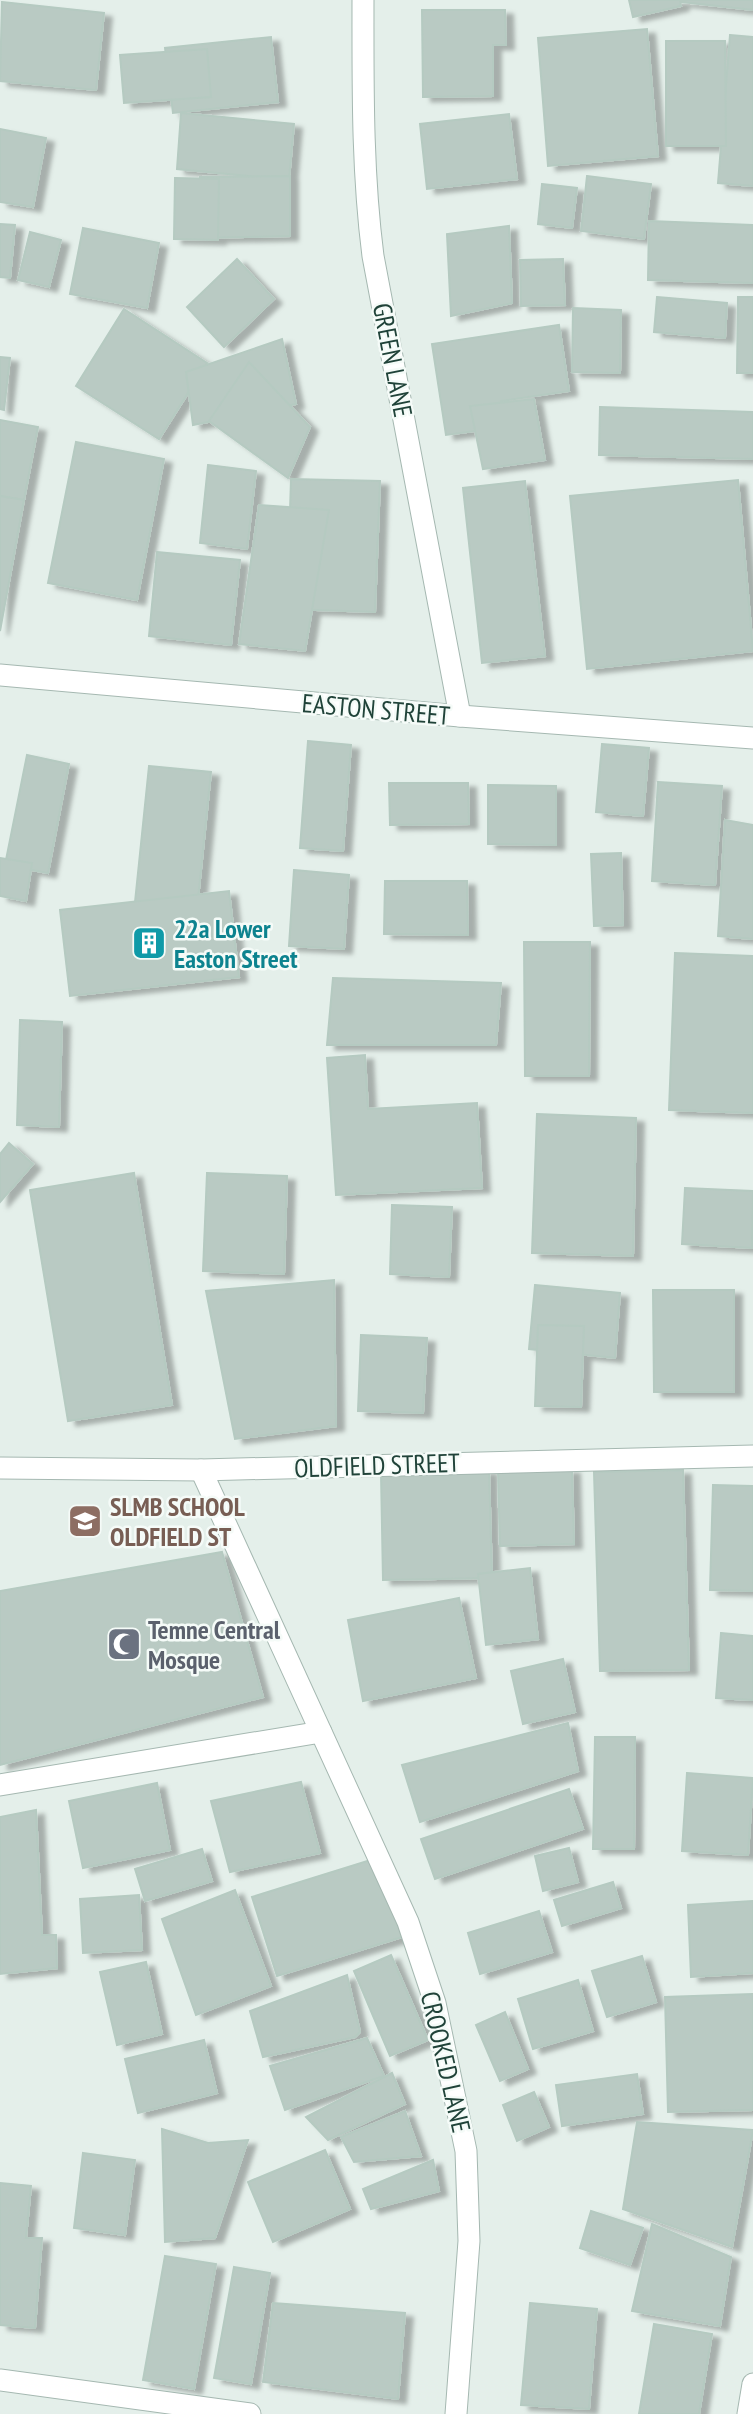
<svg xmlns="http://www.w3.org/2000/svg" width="753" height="2414" viewBox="0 0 753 2414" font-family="'PT Sans Narrow',sans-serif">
  <defs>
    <filter id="shadow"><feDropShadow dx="8" dy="4.5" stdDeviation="2" flood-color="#0004"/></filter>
  </defs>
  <rect width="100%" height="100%" fill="#e4efea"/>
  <g fill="#b9cac3" stroke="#b5cac1" stroke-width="2" filter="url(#shadow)">
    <polygon points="629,0 680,0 681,6 633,17"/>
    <polygon points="682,0 753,0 753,10 682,2"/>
    <polygon points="2,2 104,13 96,90 0,81"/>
    <polygon points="422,10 505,10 506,45 493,45 493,96 423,97"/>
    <polygon points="647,29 658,156 548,166 538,38"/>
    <polygon points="730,35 753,37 753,186 718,183"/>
    <polygon points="271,37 278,102 173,113 165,48"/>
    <polygon points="666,41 725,41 726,146 666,146"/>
    <polygon points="207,49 211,97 124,103 120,55"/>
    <polygon points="181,113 294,124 289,180 177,169"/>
    <polygon points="509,114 517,179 427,189 420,124"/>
    <polygon points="0,129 46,138 33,207 0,202"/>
    <polygon points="290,176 290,236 201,238 200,177"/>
    <polygon points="587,176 651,184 644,239 581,231"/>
    <polygon points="175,178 219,179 218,240 174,239"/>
    <polygon points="542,184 577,188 572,228 538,224"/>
    <polygon points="649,221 753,225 753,283 648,280"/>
    <polygon points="0,224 15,225 10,278 0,277"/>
    <polygon points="509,226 512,303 451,316 447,234"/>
    <polygon points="83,228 159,243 147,308 70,294"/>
    <polygon points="30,232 61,240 49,287 18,280"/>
    <polygon points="237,259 274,299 224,347 187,307"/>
    <polygon points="563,259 565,305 521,306 520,260"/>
    <polygon points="657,297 727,303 725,338 654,332"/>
    <polygon points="738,297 753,297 753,373 737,373"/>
    <polygon points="573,308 621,310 620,373 572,372"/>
    <polygon points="124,309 207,363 159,439 76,386"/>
    <polygon points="559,325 569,391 501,401 505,427 446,435 432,344"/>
    <polygon points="282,339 296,404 193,425 186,372"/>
    <polygon points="0,357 10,358 4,410 0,409"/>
    <polygon points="249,362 310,427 288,478 209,421"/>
    <polygon points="534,399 545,460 483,469 470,406"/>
    <polygon points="600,407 753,412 753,459 599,455"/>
    <polygon points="0,420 38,427 24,500 0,496"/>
    <polygon points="76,442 164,459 137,600 48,583"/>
    <polygon points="208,465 256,471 247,549 200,543"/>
    <polygon points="291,479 380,481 375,612 287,609"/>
    <polygon points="738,480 753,651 587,669 570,496"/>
    <polygon points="525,481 545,656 482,663 463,488"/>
    <polygon points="0,496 24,500 0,631"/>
    <polygon points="259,505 329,510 305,651 239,644"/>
    <polygon points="157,552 240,560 231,645 149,636"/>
    <polygon points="308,741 351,745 343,851 300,848"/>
    <polygon points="602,744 649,748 643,816 596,812"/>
    <polygon points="27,755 69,764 48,873 5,865"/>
    <polygon points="149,766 211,772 197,909 135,902"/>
    <polygon points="658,782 722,786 715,885 652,881"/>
    <polygon points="389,783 468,783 469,824 390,825"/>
    <polygon points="488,785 556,786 556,845 488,844"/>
    <polygon points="725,820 753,825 753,939 718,936"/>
    <polygon points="621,853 623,925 594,926 591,854"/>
    <polygon points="0,858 32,863 26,901 0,896"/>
    <polygon points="294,870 349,875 344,949 289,946"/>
    <polygon points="385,881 467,881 468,935 384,934"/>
    <polygon points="229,891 239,977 70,996 60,910"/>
    <polygon points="524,942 590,942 589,1076 525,1076"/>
    <polygon points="675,953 753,956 753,1113 669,1110"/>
    <polygon points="333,978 501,983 496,1045 327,1045"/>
    <polygon points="20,1020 62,1022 59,1127 17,1125"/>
    <polygon points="365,1055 368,1109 477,1103 482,1188 336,1195 327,1058"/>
    <polygon points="537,1114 636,1118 633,1256 532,1253"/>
    <polygon points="9,1143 33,1164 0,1202 0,1154"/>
    <polygon points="134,1173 172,1405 68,1421 30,1190"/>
    <polygon points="207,1173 287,1176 284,1274 203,1271"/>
    <polygon points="685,1188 753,1191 752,1248 682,1244"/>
    <polygon points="392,1205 452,1207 449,1277 390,1274"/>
    <polygon points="334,1280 336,1426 235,1439 206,1291"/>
    <polygon points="535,1285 620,1293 615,1358 529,1349"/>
    <polygon points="653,1290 734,1290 734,1392 654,1392"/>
    <polygon points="538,1325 584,1326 581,1407 535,1406"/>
    <polygon points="361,1335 427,1338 423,1413 358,1411"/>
    <polygon points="572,1469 574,1544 500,1546 498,1471"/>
    <polygon points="489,1470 492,1578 383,1580 381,1473"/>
    <polygon points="683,1470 689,1670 600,1671 594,1472"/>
    <polygon points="713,1485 753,1486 753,1591 710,1590"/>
    <polygon points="222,1552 263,1697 0,1765 0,1591"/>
    <polygon points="530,1568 538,1639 486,1645 478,1574"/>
    <polygon points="459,1598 476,1678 363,1701 348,1620"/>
    <polygon points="721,1633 753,1636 753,1700 716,1698"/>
    <polygon points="563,1659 575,1712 523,1724 511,1671"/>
    <polygon points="568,1723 578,1771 420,1822 402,1765"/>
    <polygon points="595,1737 635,1737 634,1849 593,1849"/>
    <polygon points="687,1773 753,1778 748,1855 682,1851"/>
    <polygon points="301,1782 320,1853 230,1872 211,1801"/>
    <polygon points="157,1783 170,1850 83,1868 69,1801"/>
    <polygon points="569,1789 583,1829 435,1879 421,1839"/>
    <polygon points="36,1810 42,1935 56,1935 57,1968 0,1974 0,1817"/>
    <polygon points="569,1848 578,1882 543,1891 535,1856"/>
    <polygon points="202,1849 212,1881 145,1901 135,1869"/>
    <polygon points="377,1858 402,1937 277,1976 252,1897"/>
    <polygon points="613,1882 621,1908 562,1926 554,1900"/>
    <polygon points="235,1890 271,1986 196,2015 162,1919"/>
    <polygon points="139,1895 142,1950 83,1953 80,1899"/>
    <polygon points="753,1901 753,1973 691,1977 688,1905"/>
    <polygon points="539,1911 552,1952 480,1974 468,1933"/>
    <polygon points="391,1955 428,2040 390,2056 354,1971"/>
    <polygon points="642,1956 656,2002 607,2017 592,1971"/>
    <polygon points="146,1962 162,2034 117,2045 100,1972"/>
    <polygon points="347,1975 360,2032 355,2037 263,2057 250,2011"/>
    <polygon points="578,1980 593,2031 533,2049 518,1999"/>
    <polygon points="753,1994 753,2110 668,2112 665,1997"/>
    <polygon points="505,2012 528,2069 500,2081 476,2025"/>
    <polygon points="367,2038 384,2076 285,2110 270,2066"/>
    <polygon points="204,2040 217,2093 138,2113 125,2059"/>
    <polygon points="392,2073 405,2104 328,2140 306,2117"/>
    <polygon points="637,2074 643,2114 562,2126 556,2085"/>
    <polygon points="534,2092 549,2127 517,2141 503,2105"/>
    <polygon points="405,2111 421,2156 354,2162 341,2137"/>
    <polygon points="637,2122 753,2130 732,2247 623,2209"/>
    <polygon points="162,2129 208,2143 248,2140 215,2238 165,2242"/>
    <polygon points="325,2150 350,2209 273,2242 248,2182"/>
    <polygon points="83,2153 135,2160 125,2235 74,2228"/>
    <polygon points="433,2160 439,2191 371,2209 363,2189"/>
    <polygon points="0,2183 31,2186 26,2238 42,2238 35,2328 0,2325"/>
    <polygon points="591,2211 643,2228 630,2265 580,2248"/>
    <polygon points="652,2224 731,2257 720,2326 632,2311"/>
    <polygon points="165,2256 216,2264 194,2389 143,2380"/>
    <polygon points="234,2267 270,2273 251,2384 214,2378"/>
    <polygon points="273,2303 405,2313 398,2399 263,2382"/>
    <polygon points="530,2303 597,2309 589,2409 521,2405"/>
    <polygon points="654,2324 712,2334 699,2414 639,2414"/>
  </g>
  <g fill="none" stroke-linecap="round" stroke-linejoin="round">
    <g stroke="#a5b8b1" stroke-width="23">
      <g id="minor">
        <path d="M363,0C363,86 362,171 373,256L460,716"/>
        <polyline points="0,675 460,716 753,738"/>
        <polyline points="0,1468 201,1470 753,1456"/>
        <polyline points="201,1470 408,1922 435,2003 466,2151 469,2241 456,2414"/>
        <polyline points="0,1785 321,1732"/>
        <polyline points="0,2380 250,2414"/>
        <polyline points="748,2414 753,2384"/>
      </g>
    </g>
    <use href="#minor" stroke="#fff" stroke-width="21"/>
  </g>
  <defs>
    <g id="building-square" transform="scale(1.75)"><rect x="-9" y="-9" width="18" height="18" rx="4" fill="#0f9aa8" stroke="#f5fbf8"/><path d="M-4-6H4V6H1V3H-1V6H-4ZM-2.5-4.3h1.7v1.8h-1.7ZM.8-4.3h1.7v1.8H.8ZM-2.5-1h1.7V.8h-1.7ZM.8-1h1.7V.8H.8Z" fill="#fff"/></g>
    <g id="school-square" transform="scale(1.75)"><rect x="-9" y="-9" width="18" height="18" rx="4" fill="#8d6e63" stroke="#f5fbf8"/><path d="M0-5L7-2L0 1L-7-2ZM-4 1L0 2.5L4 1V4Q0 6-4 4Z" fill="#fff"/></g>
    <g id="mosque-square" transform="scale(1.75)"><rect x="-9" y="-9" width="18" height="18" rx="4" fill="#6b7280" stroke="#f5fbf8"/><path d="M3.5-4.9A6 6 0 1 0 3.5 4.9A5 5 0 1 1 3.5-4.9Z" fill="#fff"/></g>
  </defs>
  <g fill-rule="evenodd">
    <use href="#building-square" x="149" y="943"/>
    <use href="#school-square" x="85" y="1521"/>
    <use href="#mosque-square" x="124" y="1644"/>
  </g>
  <g text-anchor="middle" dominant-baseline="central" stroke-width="5" stroke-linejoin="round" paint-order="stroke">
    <g font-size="26" fill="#204339" stroke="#f5fbf8">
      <text transform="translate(393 360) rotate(79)">GREEN LANE</text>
      <text transform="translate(376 709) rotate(5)">EASTON STREET</text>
      <text transform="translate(377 1465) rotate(-2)">OLDFIELD STREET</text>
      <text transform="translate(446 2062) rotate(77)">CROOKED LANE</text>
    </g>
    <g font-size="26" font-weight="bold" fill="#0d838f" stroke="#f5fbf8" text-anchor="start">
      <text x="174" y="928">22a Lower<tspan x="174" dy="30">Easton Street</tspan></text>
    </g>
    <g font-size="26" font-weight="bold" fill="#785e54" stroke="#f5fbf8" text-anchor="start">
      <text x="110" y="1506">SLMB SCHOOL<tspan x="110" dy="30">OLDFIELD ST</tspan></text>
    </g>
    <g font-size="26" font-weight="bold" fill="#5b616d" stroke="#f5fbf8" text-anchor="start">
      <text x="148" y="1629">Temne Central<tspan x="148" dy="30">Mosque</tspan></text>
    </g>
  </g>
</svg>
